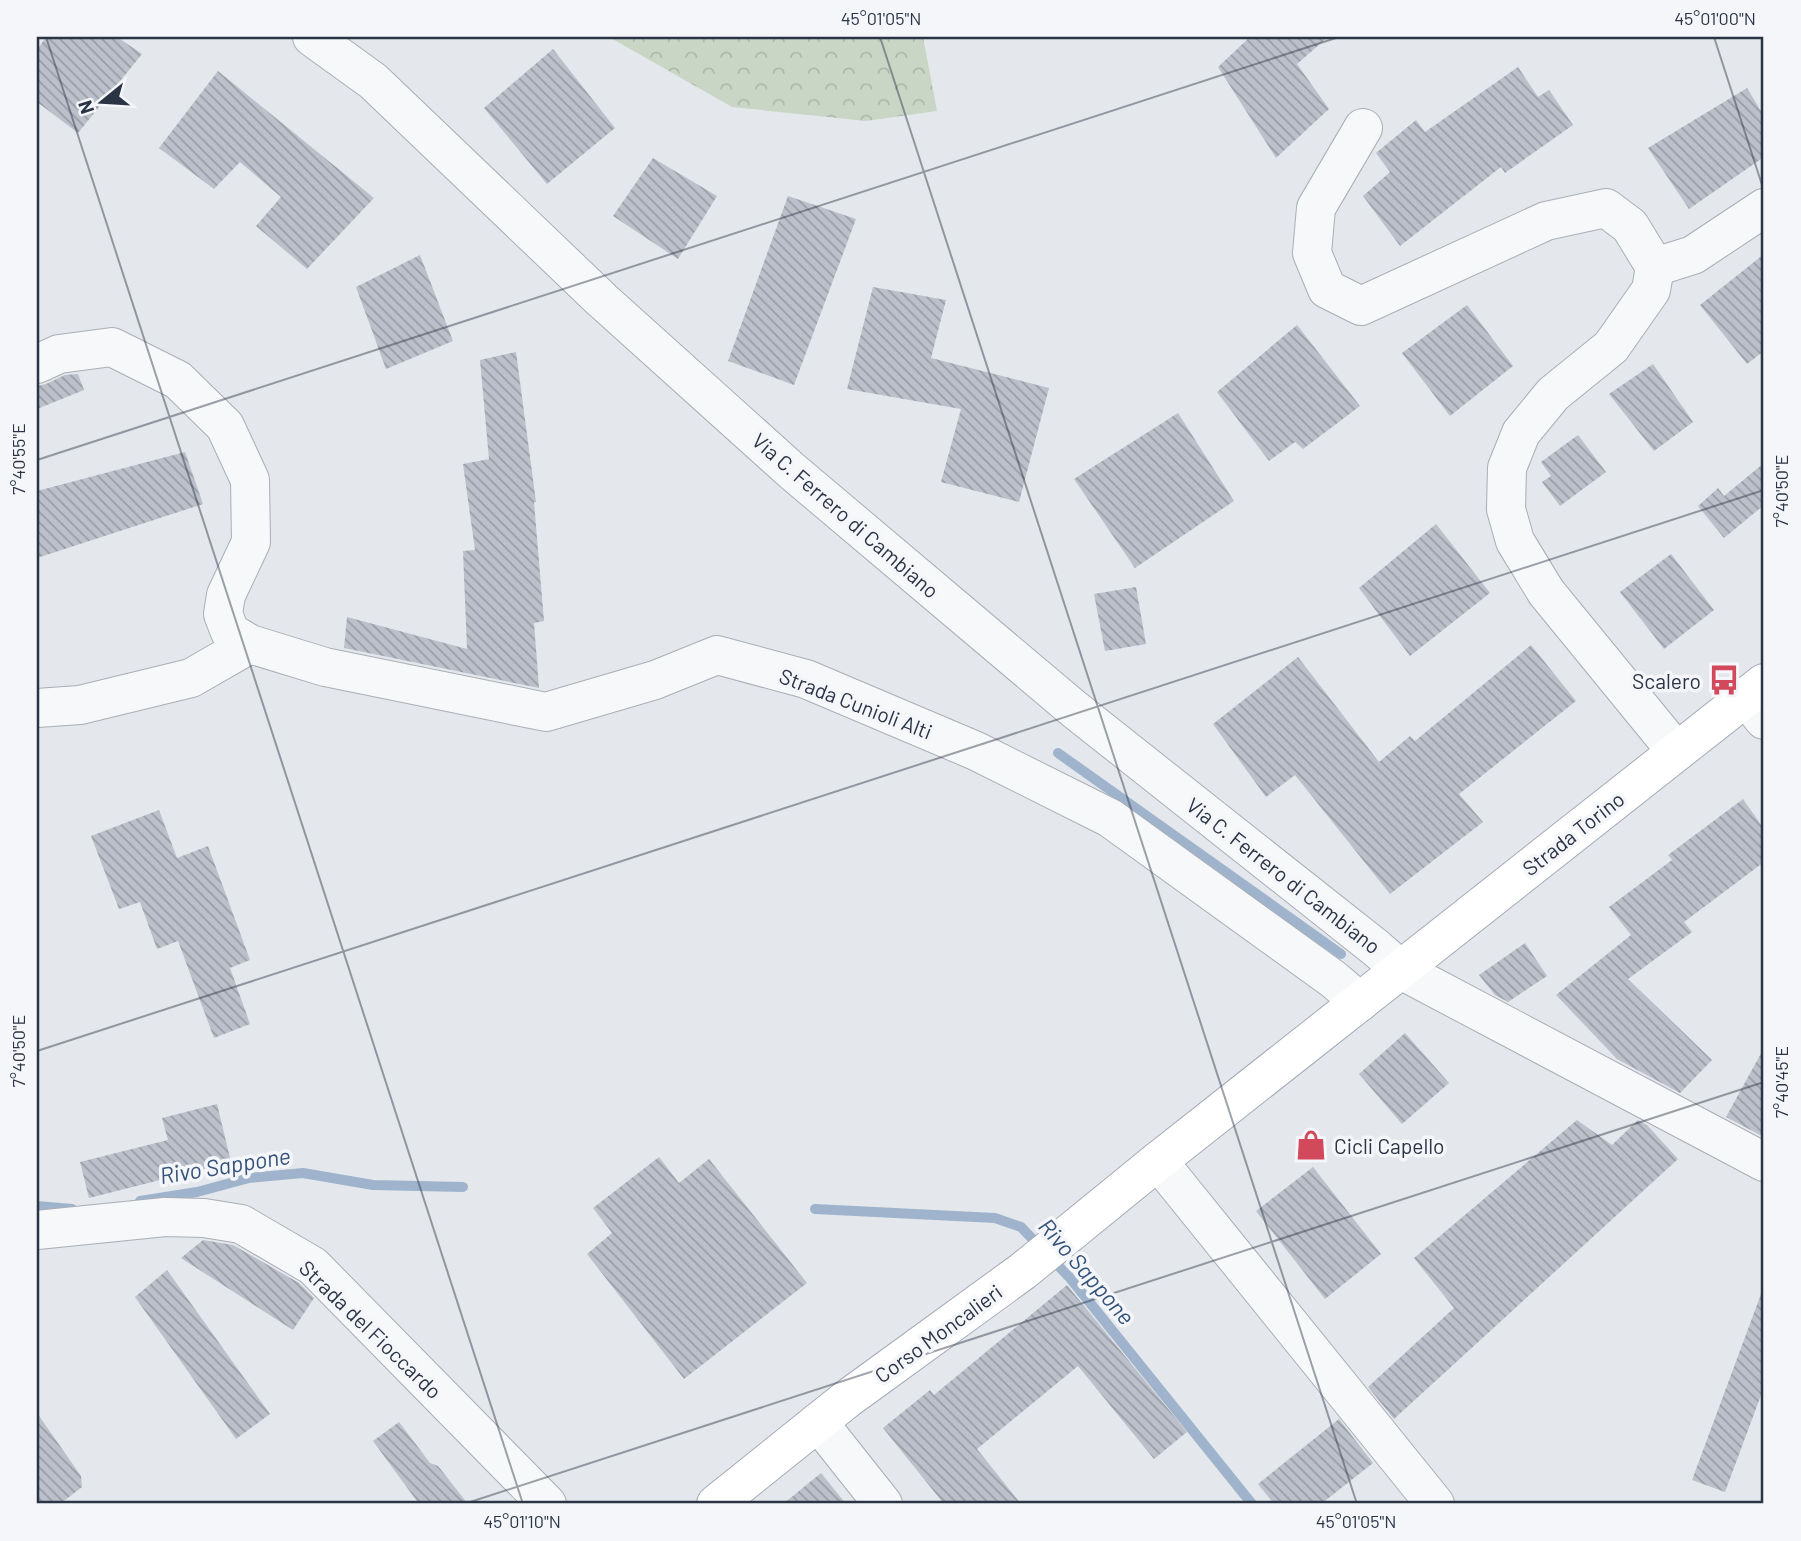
<svg xmlns="http://www.w3.org/2000/svg" width="1801" height="1541" viewBox="0 0 1801 1541" font-family="Barlow,sans-serif">
  <defs>
    <pattern id="forest-crowns" width="20" height="18" patternUnits="userSpaceOnUse" patternTransform="scale(1.75)"><rect width="20" height="18" fill="#c9d6c5"/><path d="M2 6a3 3 0 1 1 6 0M12 15a3 3 0 1 1 6 0" fill="none" stroke="#adb8ab"/></pattern>
    <pattern id="building-back-hatch" width="6" height="6" patternUnits="userSpaceOnUse" patternTransform="scale(1.75)"><rect width="6" height="6" fill="#bbc0ca"/><path d="M-1 5l2 2M0 0l6 6M5-1l2 2" fill="none" stroke="#989da6"/></pattern>
  </defs>
  <rect width="100%" height="100%" fill="#e4e7ec"/>
  <polygon fill="url(#forest-crowns)" points="609,37 923,37 937,111 866,121 732,107"/>
  <g fill="none" stroke-linecap="round" stroke-linejoin="round">
    <g stroke="#9fb4cc" stroke-width="10">
      <polyline points="1058,753 1341,954"/>
      <polyline points="140,1201 197,1192 249,1178 303,1173 373,1185 463,1187"/>
      <polyline points="37,1206 72,1209"/>
      <polyline points="815,1209 995,1218 1021,1227 1070,1278 1252,1504"/>
    </g>
  </g>
  <g fill="url(#building-back-hatch)">
    <polygon points="46,37 117,37 142,54 78,133 37,102 37,50"/>
    <polygon points="1250,37 1328,37 1297,64 1329,109 1276,158 1218,67"/>
    <polygon points="553,49 615,128 547,184 484,108"/>
    <polygon points="1518,67 1538,97 1549,90 1573,125 1505,173 1501,167 1400,246 1363,196 1390,172 1376,153 1416,120 1425,132"/>
    <polygon points="218,71 374,198 307,269 256,226 281,197 240,162 214,189 159,148"/>
    <polygon points="1747,88 1764,116 1764,157 1689,209 1648,148"/>
    <polygon points="653,158 717,196 678,259 613,216"/>
    <polygon points="788,196 856,219 794,385 728,361"/>
    <polygon points="1764,254 1764,351 1747,364 1700,305"/>
    <polygon points="420,255 453,341 386,369 356,287"/>
    <polygon points="873,287 946,300 931,358 1049,388 1019,502 941,482 961,409 847,389"/>
    <polygon points="1467,305 1513,366 1450,416 1402,353"/>
    <polygon points="1297,325 1360,406 1303,449 1295,442 1269,461 1217,392"/>
    <polygon points="516,352 536,502 534,502 544,621 534,623 539,688 344,648 347,617 467,649 463,551 475,550 463,464 489,459 480,360"/>
    <polygon points="1653,364 1693,422 1654,451 1609,394"/>
    <polygon points="78,374 84,390 37,409 37,386 46,384 65,375"/>
    <polygon points="1178,413 1234,501 1135,568 1074,479"/>
    <polygon points="1578,435 1606,472 1560,506 1542,482 1551,476 1541,462"/>
    <polygon points="185,452 203,504 37,558 37,491"/>
    <polygon points="1764,463 1764,505 1724,538 1698,506 1718,488 1724,496"/>
    <polygon points="1436,524 1490,593 1410,656 1359,588"/>
    <polygon points="1671,554 1714,610 1664,649 1620,592"/>
    <polygon points="1136,587 1146,644 1105,651 1094,594"/>
    <polygon points="1531,645 1576,701 1459,794 1483,822 1390,894 1295,775 1266,797 1213,724 1298,657 1379,762 1410,736 1415,741"/>
    <polygon points="1743,799 1764,829 1764,862 1684,922 1692,932 1628,979 1712,1060 1680,1093 1617,1059 1556,995 1631,935 1609,907 1672,860 1668,855"/>
    <polygon points="159,810 177,858 208,846 250,960 230,968 250,1024 214,1038 178,941 157,949 140,902 119,909 91,836"/>
    <polygon points="1525,943 1547,976 1508,1002 1495,995 1479,975"/>
    <polygon points="1405,1033 1449,1083 1402,1124 1359,1074"/>
    <polygon points="1764,1048 1764,1137 1726,1117"/>
    <polygon points="217,1104 231,1162 89,1198 80,1162 168,1140 162,1118"/>
    <polygon points="1577,1120 1612,1145 1638,1120 1647,1125 1678,1159 1394,1419 1368,1387 1454,1308 1414,1258"/>
    <polygon points="659,1157 679,1183 709,1159 807,1283 684,1379 587,1254 612,1233 593,1208"/>
    <polygon points="1313,1167 1381,1254 1325,1299 1256,1211"/>
    <polygon points="203,1240 233,1245 299,1283 314,1298 293,1330 181,1258"/>
    <polygon points="167,1270 270,1414 236,1439 135,1297"/>
    <polygon points="1067,1285 1187,1432 1154,1459 1078,1366 977,1449 1021,1504 944,1504 883,1428 930,1390 934,1395"/>
    <polygon points="1761,1294 1764,1295 1764,1387 1725,1492 1692,1480"/>
    <polygon points="37,1413 81,1476 82,1487 60,1504 37,1504"/>
    <polygon points="1339,1419 1373,1463 1321,1504 1274,1504 1258,1484"/>
    <polygon points="399,1422 430,1463 438,1466 468,1504 419,1504 373,1441"/>
    <polygon points="821,1473 846,1504 783,1504"/>
  </g>
  <g fill="none" stroke-linecap="round" stroke-linejoin="round">
    <g stroke="#a9aeb7" stroke-width="40">
      <g id="minor">
        <polyline points="312,37 373,81 602,300 792,471 1074,709 1376,948 1401,970 1764,1162"/>
        <polyline points="1363,128 1316,208 1312,253 1327,289 1361,306 1546,221 1606,208 1630,226 1655,267 1651,290 1611,347 1553,394 1521,433 1507,468 1506,509 1515,541 1546,592 1676,751"/>
        <polyline points="1655,267 1693,255 1764,208"/>
        <polyline points="37,364 59,354 112,347 178,380 225,426 250,480 251,542 226,595 223,614 230,632 250,644 325,667 546,712 655,680 717,655 806,679 976,751 1110,818 1333,979 1360,1002"/>
        <polyline points="1746,697 1764,720"/>
        <polyline points="37,708 80,705 191,678 250,644"/>
        <polyline points="1158,1161 1435,1504"/>
        <polyline points="37,1230 165,1217 204,1218 241,1224 313,1266 547,1504"/>
        <polyline points="818,1422 883,1504"/>
      </g>
    </g>
    <g stroke="#a3abb8" stroke-width="40">
      <polyline id="major" points="716,1504 847,1399 1023,1271 1158,1161 1764,683"/>
    </g>
    <use href="#minor" stroke="#f7f8fa" stroke-width="38"/>
    <use href="#major" stroke="#fff" stroke-width="38"/>
  </g>
  <path fill="none" stroke="#2b3445" stroke-width="2" stroke-opacity="0.45" d="M46,37L523,1504M880,37L1357,1504M1714,37L1764,191M37,460L1339,37M37,1051L1764,490M464,1504L1764,1082"/>
  <defs>
    <g id="bus-bare" transform="scale(2.415)"><path d="M-5-6H5V4H4V6H2V4H-2V6H-4V4H-5ZM-3.5-4V0h7V-4ZM-3.5 1.2v1.5H-2V1.2ZM2 1.2v1.5H3.5V1.2Z" fill="#d1495b" stroke="#f4f6f9" stroke-width="2.5" paint-order="stroke"/></g>
    <g id="shop-bare" transform="scale(2.415)"><path d="M-5-2.5h2.3a2.7 3.5 0 0 1 5.4 0H5L5.5 6h-11ZM-1.5-2.5h3a1.5 2.3 0 0 0-3 0Z" fill="#d1495b" stroke="#f4f6f9" stroke-width="2.5" paint-order="stroke"/></g>
  </defs>
  <g fill-rule="evenodd">
    <use href="#bus-bare" x="1724" y="680"/>
    <use href="#shop-bare" x="1311" y="1145"/>
  </g>
  <g text-anchor="middle" dominant-baseline="central" stroke-width="7" stroke-linejoin="round" paint-order="stroke">
    <g font-size="21" fill="#2b3445" stroke="#f4f6f9">
      <text transform="translate(846 515) rotate(41)">Via C. Ferrero di Cambiano</text>
      <text transform="translate(856 703) rotate(21)">Strada Cunioli Alti</text>
      <text transform="translate(1573 833) rotate(-38)">Strada Torino</text>
      <text transform="translate(1284 875) rotate(38)">Via C. Ferrero di Cambiano</text>
      <text transform="translate(371 1329) rotate(44)">Strada del Fioccardo</text>
      <text transform="translate(938 1333) rotate(-36)">Corso Moncalieri</text>
    </g>
    <g font-size="21" fill="#2b3445" stroke="#f4f6f9" text-anchor="end">
      <text x="1701" y="680">Scalero</text>
      <text x="1334" y="1145" text-anchor="start">Cicli Capello</text>
    </g>
    <g font-size="23" font-style="italic" fill="#34527a" stroke="#f4f6f9">
      <text transform="translate(225 1165) rotate(-9)">Rivo Sappone</text>
      <text transform="translate(1087 1271) rotate(49)">Rivo Sappone</text>
    </g>
  </g>
  <rect width="1801" height="1541" fill="none" stroke="#f4f6f9" stroke-width="77"/>
  <g transform="translate(102 102) rotate(252)" stroke="#f4f6f9" stroke-width="5" paint-order="stroke">
  <path d="M0-5L12 26L0 18L-12 26Z" fill="#2b3445"/>
  <text y="-10" font-size="19" font-weight="bold" text-anchor="middle" fill="#2b3445">N</text>
  </g>
  <rect x="38" y="38" width="1724" height="1464" fill="none" stroke="#2b3445" stroke-width="2.5"/>
  <g font-size="18" text-anchor="middle" fill="#2b3445">
    <text x="881" y="25">45°01'05"N</text>
    <text x="1715" y="25">45°01'00"N</text>
    <text transform="translate(19 459) rotate(-90)" y="6">7°40'55"E</text>
    <text transform="translate(1782 491) rotate(-90)" y="6">7°40'50"E</text>
    <text transform="translate(19 1051) rotate(-90)" y="6">7°40'50"E</text>
    <text transform="translate(1782 1082) rotate(-90)" y="6">7°40'45"E</text>
    <text x="522" y="1528">45°01'10"N</text>
    <text x="1356" y="1528">45°01'05"N</text>
  </g>
</svg>
